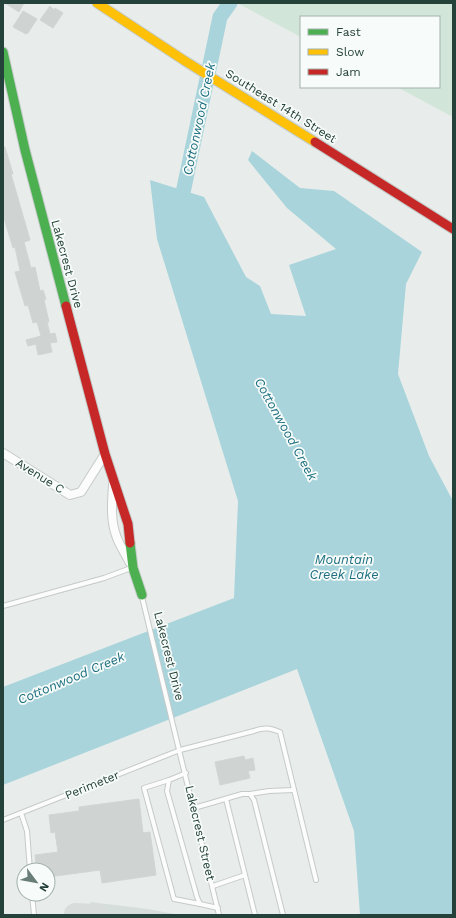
<svg xmlns="http://www.w3.org/2000/svg" width="456" height="918" viewBox="0 0 456 918" font-family="'Work Sans',sans-serif">
  <rect width="100%" height="100%" fill="#e8edeb"/>
  <polygon fill="#d6dedb" points="90,902 148,909 180,915 92,915"/>
  <polygon fill="#d1e6d8" points="237,3 453,3 453,117 397,87 439,87 439,17 301,17 301,37"/>
  <polygon fill="#a9d4db" points="252,151 300,188 334,191 422,252 406,284 398,374 429,456 453,501 453,915 360,915 354,831 297,669 3,785 3,687 234,598 238,501 157,239 150,180 204,197 246,277 260,286 271,314 306,316 289,265 336,249 287,208 248,160"/>
  <g fill="none" stroke-linecap="round" stroke-linejoin="round">
    <polyline stroke="#a9d4db" stroke-width="15" points="182,210 180,207 220,17 230,3"/>
    <polyline stroke="#d8dddc" stroke-width="22" points="75,914 97,915"/>
  </g>
  <g fill="#cfd4d2" stroke="#d1d6d4">
    <polygon points="5,3 24,3 19,12"/>
    <polygon points="50,6 54,10 55,8 63,13 53,28 40,20"/>
    <polygon points="23,11 37,19 28,33 26,34 13,27"/>
    <polygon points="3,147 5,147 13,174 11,174 30,240 24,242 31,268 35,267 40,291 43,290 46,299 44,300 49,322 47,322 50,334 55,333 57,342 50,343 52,352 38,355 36,344 28,346 26,340 41,336 37,322 33,323 28,305 25,306 15,272 20,271 15,247 13,248 3,215"/>
    <polygon points="244,756 245,760 253,758 255,770 248,771 250,778 220,785 215,762"/>
    <polygon points="139,799 143,833 150,832 156,875 102,883 100,870 48,877 48,870 37,870 35,855 58,852 55,832 51,833 49,815 79,811 79,807"/>
  </g>
  <g fill="none" stroke-linecap="round" stroke-linejoin="round">
    <g stroke="#c5cac8" stroke-width="6">
      <g id="lane">
        <polyline points="142,597 219,915"/>
        <polyline points="3,606 104,578 131,568"/>
        <polyline points="186,773 169,780 167,791 197,897 200,904 218,908"/>
        <polyline points="169,780 144,788 174,899 200,904"/>
        <polyline points="250,794 269,791 294,790"/>
        <polyline points="226,799 255,915"/>
        <polyline points="194,808 242,794 250,794 254,800 283,915"/>
        <polyline points="21,813 27,831 30,870"/>
        <path d="M3,820L180,750L254,731C264,727 270,728 280,732L316,880"/>
        <polyline points="213,886 245,875"/>
        <polyline points="32,894 34,915"/>
      </g>
    </g>
    <g stroke="#c5cac8" stroke-width="10">
      <g id="street">
        <polyline points="3,453 70,495 81,492 105,454"/>
        <path d="M113,485C112,502 110,521 117,538C120,546 126,555 130,563"/>
      </g>
    </g>
    <g stroke="#c3cbc8" stroke-width="11">
      <g id="fast">
        <polyline points="3,52 25,150 66,306"/>
        <polyline points="130,543 133,568 142,595"/>
      </g>
    </g>
    <g stroke="#c3cbc8" stroke-width="11">
      <polyline id="slow" points="97,3 185,61 315,142"/>
    </g>
    <g stroke="#c3cbc8" stroke-width="11">
      <g id="jam">
        <polyline points="315,142 453,229"/>
        <polyline points="66,306 105,454 128,524 130,543"/>
      </g>
    </g>
    <use href="#lane" stroke="#fcfcfc" stroke-width="4"/>
    <use href="#street" stroke="#fcfcfc" stroke-width="8"/>
    <use href="#fast" stroke="#4caf50" stroke-width="9"/>
    <use href="#slow" stroke="#ffc107" stroke-width="9"/>
    <use href="#jam" stroke="#c62828" stroke-width="9"/>
  </g>
  <g text-anchor="middle" dominant-baseline="central" stroke-width="3.5" stroke-linejoin="round" paint-order="stroke">
    <g font-size="12" fill="#24423a" stroke="#f7fbf9">
      <text transform="translate(281 106) rotate(32)">Southeast 14th Street</text>
      <text transform="translate(67 264) rotate(75)">Lakecrest Drive</text>
      <text transform="translate(40 476) rotate(32)">Avenue C</text>
      <text transform="translate(169 656) rotate(76)">Lakecrest Drive</text>
      <text transform="translate(92 785) rotate(-22)">Perimeter</text>
      <text transform="translate(200 833) rotate(77)">Lakecrest Street</text>
    </g>
    <g font-size="13" font-style="italic" fill="#1c6f80" stroke="#f7fbf9">
      <text transform="translate(199 119) rotate(-78)">Cottonwood Creek</text>
      <text transform="translate(286 429) rotate(61)">Cottonwood Creek</text>
      <text x="344" y="559">Mountain<tspan x="344" dy="15">Creek Lake</tspan></text>
      <text transform="translate(71 678) rotate(-23)">Cottonwood Creek</text>
    </g>
  </g>
  <rect width="456" height="918" fill="none" stroke="#24423a" stroke-width="8"/>
  <rect x="300" y="16" width="140" height="72" fill="#f7fbf9" stroke="#a3b1ad"/>
  <rect x="308" y="29" width="20" height="6" fill="#4caf50" stroke="#a3b1ad"/>
  <text x="336" y="36" font-size="12" fill="#24423a">Fast</text>
  <rect x="308" y="49" width="20" height="6" fill="#ffc107" stroke="#a3b1ad"/>
  <text x="336" y="56" font-size="12" fill="#24423a">Slow</text>
  <rect x="308" y="69" width="20" height="6" fill="#c62828" stroke="#a3b1ad"/>
  <text x="336" y="76" font-size="12" fill="#24423a">Jam</text>
  <g transform="translate(36 882) rotate(122)"><circle r="19" fill="#f7fbf9" stroke="#a3b1ad"/>
  <path d="M0-3L7 15L0 10L-7 15Z" fill="#697e78"/>
  <text y="-6" font-size="11" font-weight="bold" text-anchor="middle" fill="#24423a">N</text>
  </g>
</svg>
